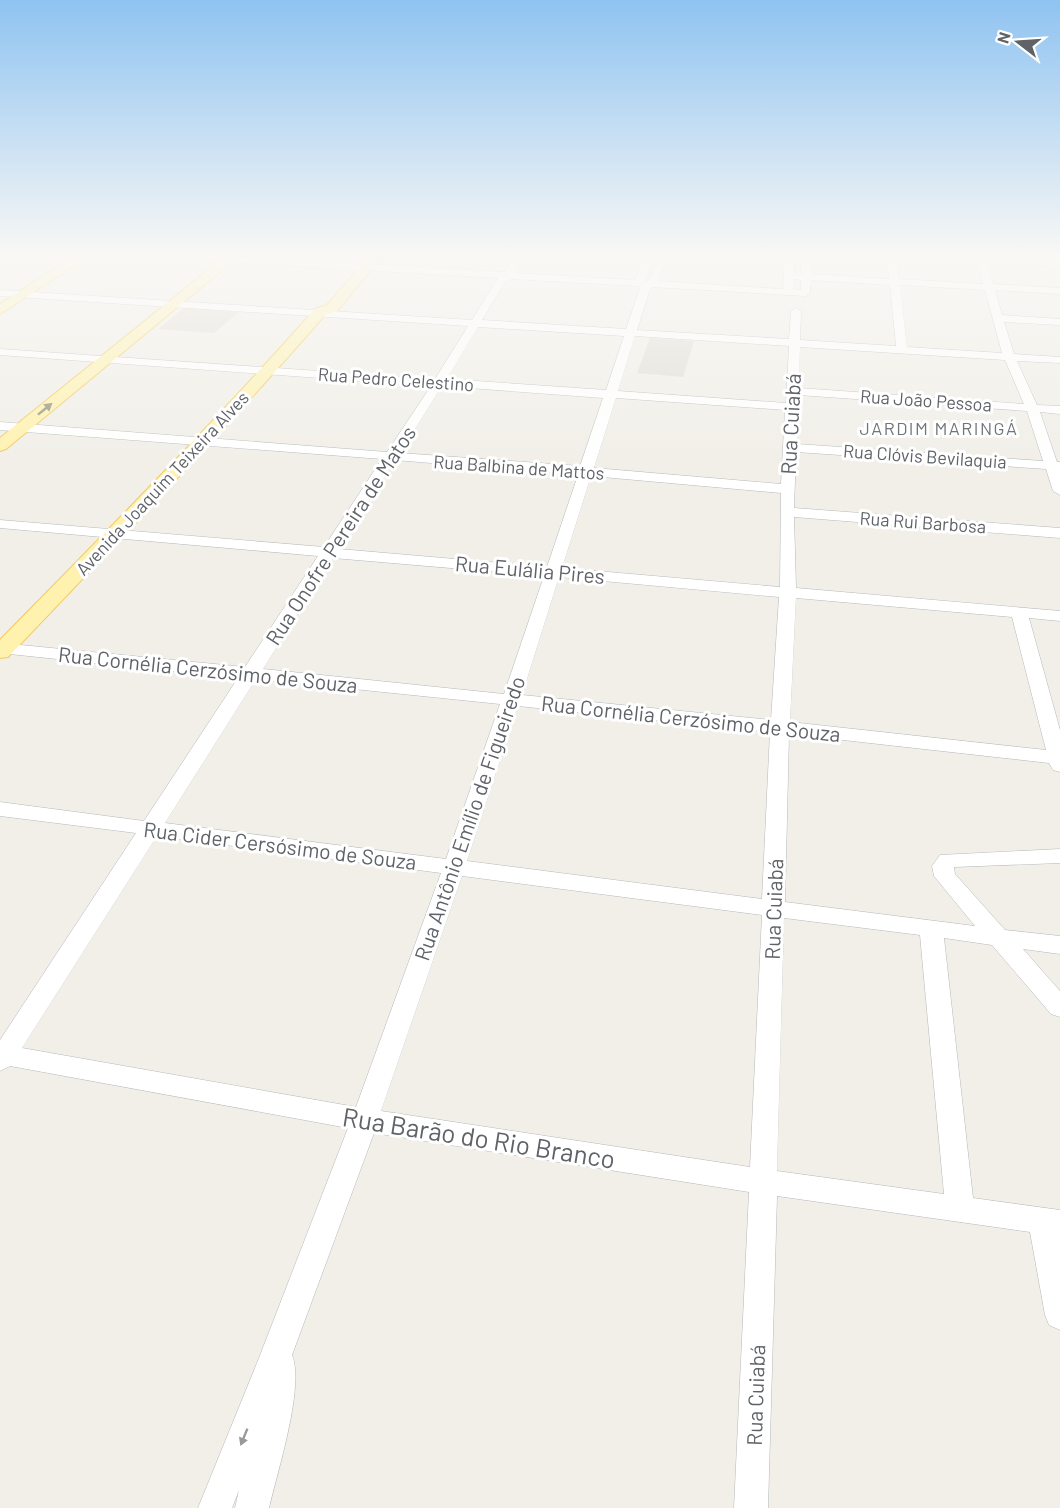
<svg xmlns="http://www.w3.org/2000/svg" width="1060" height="1508" viewBox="0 0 1060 1508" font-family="Barlow,sans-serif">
  <rect width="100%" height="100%" fill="#f1efe8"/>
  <g fill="#e1ded6">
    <polygon points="184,308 239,312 214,333 158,329"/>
    <polygon points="650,338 694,341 683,377 637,373"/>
  </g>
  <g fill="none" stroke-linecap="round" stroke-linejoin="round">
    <g stroke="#b5b8bc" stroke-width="1">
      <path id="minor" d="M116,253H176L505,272L517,253H527L515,273L636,280L644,253H654L646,281H648L653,273L659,253H669L658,281L783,289L785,253H795L794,273L801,274L800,253H810L811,274L889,279L886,253H896L899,279L983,284L974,253H984L985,257L1060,261V267L987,263L993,284L1060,288V294L995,290L1002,315L1060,319V325L1004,322L1014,354L1060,357V363L1017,361L1037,405L1060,406V414L1040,412L1057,462H1060V495L1053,491L1046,469L796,452L794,508L1060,528V538L794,517L796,588L1060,611V621L1029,618L1060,730V772L1053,770L1049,763L789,734L785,902L975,926L934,876L932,866L940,855L1060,849V863L954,867L955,874L1005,930L1060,936V954L1023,949L1060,991V1017L1051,1014L992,945L944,938L973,1198L1060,1210V1330L1049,1325L1045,1315L1030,1232L777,1196L768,1508H734L749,1192L374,1133L292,1355C305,1386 277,1473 269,1508H235L239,1490L232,1508H198L259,1358L348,1128L10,1066L0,1071V1040L136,833L0,816V802L144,821L238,678L0,653V643L245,667L318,556L0,528V520L324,547L382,459L0,430V422L387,452L431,386L0,355V349L435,379L468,326L0,296V290L472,320L498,278L121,256ZM510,279L638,286L640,288L626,329L482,320L506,281ZM794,279L801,280V290L793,289ZM811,280L890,285L896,346L800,340L801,311L796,308L791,311L789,339L637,330L650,289L652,287L805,296L810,293ZM900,285L985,290L1002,353L907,347ZM478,327L624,336L606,390L447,379ZM635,336L789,346L786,403L618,391ZM800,347L1005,360L1024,404L799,388ZM442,386L603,398L580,466L400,453ZM798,395L1027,411L1043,461L797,444ZM616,398L785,410L781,484L594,468ZM395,460L578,475L547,567L339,549ZM591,476L781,493L780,587L562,568ZM333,558L544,576L504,694L263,669ZM559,577L779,597L771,720L522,695ZM796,598L1012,617L1046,750L790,722ZM256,679L500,704L446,859L165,823ZM518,706L770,732L762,899L467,861ZM157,836L441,873L356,1107L22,1048ZM462,876L762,915L750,1167L381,1111ZM784,918L920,935L944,1194L777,1171Z"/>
    </g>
    <g stroke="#f2c960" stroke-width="2">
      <g id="major">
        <polygon points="79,253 94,253 0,314 0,304"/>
        <polygon points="229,253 243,253 6,449 0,451 0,438"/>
        <path d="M372,253H385L337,311L325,315C223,432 115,545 8,657L0,658V640C107,531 214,423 315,309L327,305Z"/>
      </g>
    </g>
    <use href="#minor" fill="#fff" fill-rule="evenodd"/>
    <use href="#major" fill="#fff2af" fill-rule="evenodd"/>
  </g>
  <defs><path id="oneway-solid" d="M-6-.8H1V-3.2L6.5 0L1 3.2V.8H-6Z" transform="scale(1.5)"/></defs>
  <use fill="#979581" href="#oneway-solid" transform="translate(45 409) rotate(-39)"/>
  <use fill="#979a9d" href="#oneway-solid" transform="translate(244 1437) rotate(112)"/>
  <linearGradient id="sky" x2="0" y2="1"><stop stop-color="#8fc3f1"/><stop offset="0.55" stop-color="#f9f8f5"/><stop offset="1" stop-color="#f9f8f5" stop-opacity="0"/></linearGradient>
  <rect width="1060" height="464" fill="url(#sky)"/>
  <g text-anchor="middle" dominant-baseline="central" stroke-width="6" stroke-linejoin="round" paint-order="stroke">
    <g font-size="18" fill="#5f6368" stroke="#fff">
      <text transform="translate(396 379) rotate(4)">Rua Pedro Celestino</text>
      <text transform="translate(926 400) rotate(4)">Rua João Pessoa</text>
      <text transform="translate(925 456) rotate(4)">Rua Clóvis Bevilaquia</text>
      <text transform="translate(519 467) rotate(4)">Rua Balbina de Mattos</text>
      <text transform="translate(162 483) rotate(-47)">Avenida Joaquim Teixeira Alves</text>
      <text transform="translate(923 522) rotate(4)">Rua Rui Barbosa</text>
    </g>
    <g font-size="18" letter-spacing="1.5" fill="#70757a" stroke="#fff">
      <text x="939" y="428">JARDIM MARINGÁ</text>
    </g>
    <g font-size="21" fill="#5f6368" stroke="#fff">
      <text transform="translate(790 424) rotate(-87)">Rua Cuiabá</text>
      <text transform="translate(340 535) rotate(-57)">Rua Onofre Pereira de Matos</text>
      <text transform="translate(530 569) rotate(5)">Rua Eulália Pires</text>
      <text transform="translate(208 669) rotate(6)">Rua Cornélia Cerzósimo de Souza</text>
      <text transform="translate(691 718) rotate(6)">Rua Cornélia Cerzósimo de Souza</text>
      <text transform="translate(469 818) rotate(-71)">Rua Antônio Emílio de Figueiredo</text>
      <text transform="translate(280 845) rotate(7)">Rua Cider Cersósimo de Souza</text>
      <text transform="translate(773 909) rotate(-88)">Rua Cuiabá</text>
      <text transform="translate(755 1395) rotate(-88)">Rua Cuiabá</text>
    </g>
    <g font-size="26" fill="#5f6368" stroke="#fff">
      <text transform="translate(479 1137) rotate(9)">Rua Barão do Rio Branco</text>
    </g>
  </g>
  <g transform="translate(1018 42) rotate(287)" stroke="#ffffff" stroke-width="4.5" paint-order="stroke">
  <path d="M0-4.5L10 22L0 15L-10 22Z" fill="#5f6368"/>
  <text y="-9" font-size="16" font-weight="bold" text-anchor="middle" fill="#5f6368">N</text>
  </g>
</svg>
